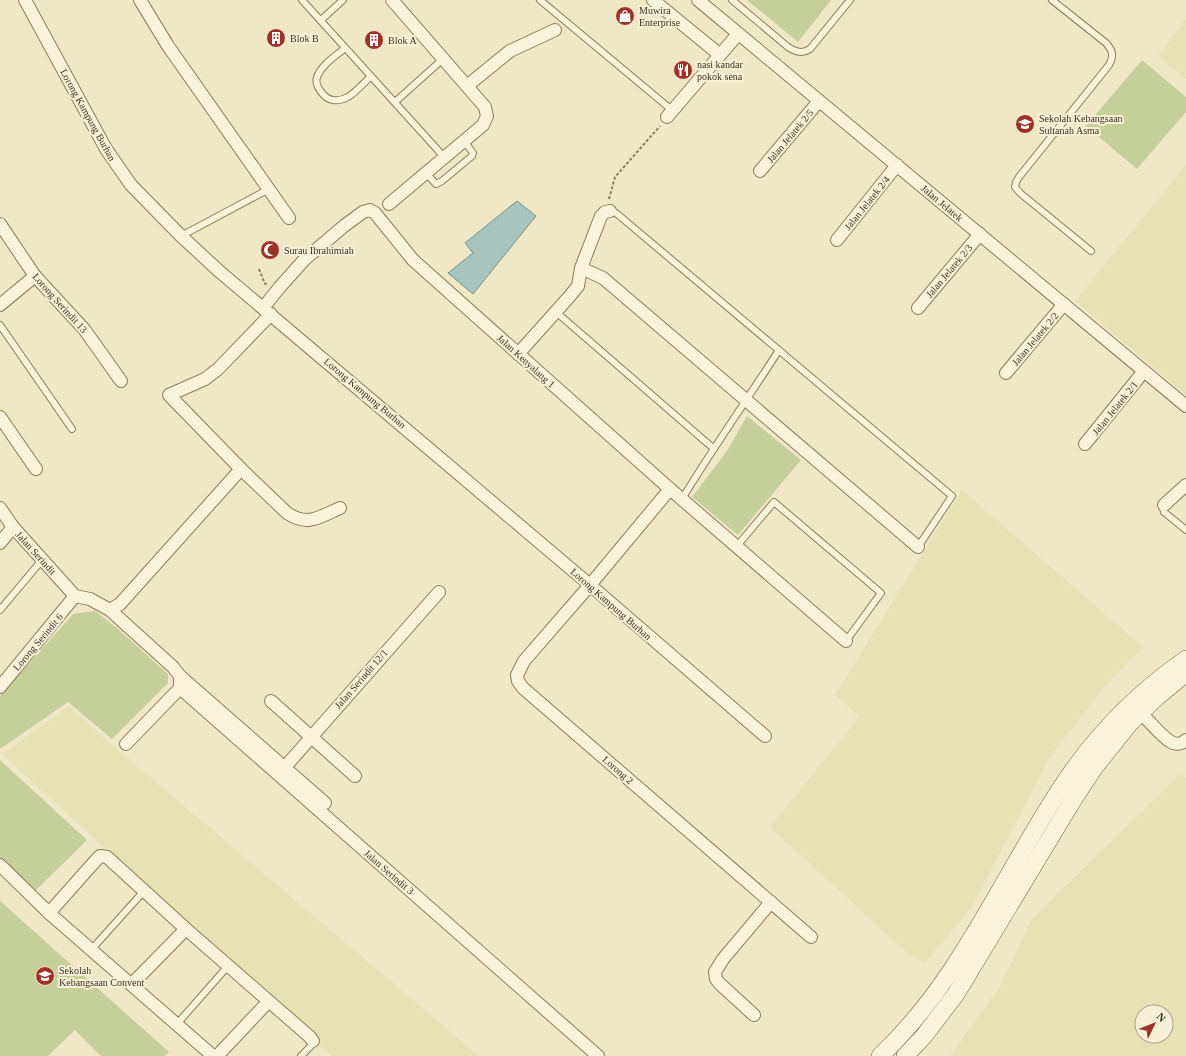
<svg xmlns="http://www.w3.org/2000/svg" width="1186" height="1056" viewBox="0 0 1186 1056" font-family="'Times New Roman',serif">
  <rect width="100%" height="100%" fill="#f0e7c7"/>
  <g fill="#e6e2b4" fill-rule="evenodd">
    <polygon points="1186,19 1186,79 1158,56"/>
    <polygon points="1186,165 1186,395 1075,301"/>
    <polygon points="962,490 1143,647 1105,686 1050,757 971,908 925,963 908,954 770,827 859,717 835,695"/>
    <polygon points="69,706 112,745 479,1056 332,1056 2,754"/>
    <path d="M1180,774L1186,778V1056H949L953,1052L999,988L1032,919ZM1142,1012H1166V1036H1142Z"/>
  </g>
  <g fill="#c5cf9a">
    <polygon points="747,0 831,0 798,42"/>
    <polygon points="1142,60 1186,97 1186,112 1137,169 1086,126"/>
    <polygon points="747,416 801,460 738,535 692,497 727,451"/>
    <polygon points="95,611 117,628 168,674 168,683 112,739 68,702 0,749 0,696 73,614"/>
    <polygon points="0,760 87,840 33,893 0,860"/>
    <polygon points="0,901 169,1052 164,1056 101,1056 75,1030 48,1056 0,1056"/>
  </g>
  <polygon fill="#a8c4be" stroke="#6e938d" points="517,201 536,216 473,294 448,273 473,253 465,243"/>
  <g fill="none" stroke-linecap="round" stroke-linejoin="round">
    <g stroke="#8d7a5b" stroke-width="8">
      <g id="service">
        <polyline points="302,0 445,158"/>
        <polyline points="540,0 673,111"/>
        <path d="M732,0L788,47C796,52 802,54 810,49L850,0"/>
        <path d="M1052,0L1106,43C1113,51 1114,56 1109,65L1019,177L1016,182L1015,187L1020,193L1091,251"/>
        <polyline points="321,20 343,0"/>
        <path d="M345,48C336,56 322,64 317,77C314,85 324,99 333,100C338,101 344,99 348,97C356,92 364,83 371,76"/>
        <polyline points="395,102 443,59"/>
        <polyline points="426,173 436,184 442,181 472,156 473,153 465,142"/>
        <polyline points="610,211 616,213 952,496 918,547"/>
        <polyline points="181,236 269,189"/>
        <polyline points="556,312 713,448"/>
        <polyline points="0,325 72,429"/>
        <path d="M682,499C713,448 747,400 779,350"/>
        <polyline points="1164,505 1163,508 1164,512 1186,530"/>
        <polyline points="737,546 774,502 881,593 846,641"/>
        <polyline points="0,610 42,560"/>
        <polyline points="91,950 144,891"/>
        <polyline points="177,1024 228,966"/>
        <polyline points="301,1056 311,1046 313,1041"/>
      </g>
    </g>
    <g stroke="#8d7a5b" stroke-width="14">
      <g id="minor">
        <polyline points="25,0 106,149 131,185 181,236 220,272 590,585 765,736"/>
        <polyline points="140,0 168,46 289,218"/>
        <polyline points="653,0 720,55 738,34"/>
        <polyline points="698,0 1186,406"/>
        <polyline points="467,86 510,51 555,30"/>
        <polyline points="667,117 720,55"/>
        <polyline points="760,171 819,101"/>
        <polyline points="389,204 483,125 487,116 485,107 392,0"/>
        <polyline points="0,224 35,276 84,329 121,381"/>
        <polyline points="837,240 897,165"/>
        <polyline points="581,268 603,278 918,547"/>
        <polyline points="0,305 35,276"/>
        <polyline points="263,308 279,288 304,260 344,226 363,212 370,210 375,213 413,260 670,489 846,641"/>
        <polyline points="918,308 980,234"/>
        <polyline points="518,354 569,297 578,286 581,268 601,216 605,212 610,211"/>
        <polyline points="1006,373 1064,304"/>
        <polyline points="0,417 36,469"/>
        <polyline points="1085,444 1144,371"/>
        <path d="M241,469L287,513C308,527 319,517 340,508"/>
        <polyline points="670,489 590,585 524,661 517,675 518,681 523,688 811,937"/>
        <polyline points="1164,505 1186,485"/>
        <polyline points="0,508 13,527 75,596"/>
        <polyline points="0,543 13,527"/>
        <polyline points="75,596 90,599 110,610 173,667 180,676 180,688 126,744"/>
        <polyline points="110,610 120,604 241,469 169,395 205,379 218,369 271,314"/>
        <polyline points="180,676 325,803"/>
        <polyline points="0,687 75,596"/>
        <polyline points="180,688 598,1056"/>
        <polyline points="271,701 355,776"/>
        <path d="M1137,708C1145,717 1161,736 1171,742C1176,745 1182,744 1186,740"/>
        <polyline points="285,767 439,592"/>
        <polyline points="0,865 49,913 213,1056"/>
        <polyline points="49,913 97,859 100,856 107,857 186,929 310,1037 313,1041"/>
        <polyline points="132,984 186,929"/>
        <polyline points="754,1015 720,984 716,979 715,972 723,959 771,902"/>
        <polyline points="217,1056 268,1002"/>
      </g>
    </g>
    <g stroke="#6f5b3e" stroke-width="18">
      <g id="secondary">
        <path d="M880,1056C959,982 1001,880 1059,791C1092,739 1136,694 1186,659"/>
        <polyline points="905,1056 924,1036 956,994 1073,800 1094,768 1130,723 1156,698 1186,673"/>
      </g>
    </g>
    <g stroke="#8d7a5b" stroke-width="2" stroke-dasharray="3 2" stroke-linecap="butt">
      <polyline points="609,199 615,177 660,126"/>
      <polyline points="259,269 265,284 267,283"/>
    </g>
    <use href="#service" stroke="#faf3db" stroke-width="6"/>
    <use href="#minor" stroke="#faf3db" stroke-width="12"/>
    <use href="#secondary" stroke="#faf3db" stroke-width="17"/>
  </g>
  <defs>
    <g id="shop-disc" transform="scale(1)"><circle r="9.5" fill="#9e3229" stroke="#f7f0d7"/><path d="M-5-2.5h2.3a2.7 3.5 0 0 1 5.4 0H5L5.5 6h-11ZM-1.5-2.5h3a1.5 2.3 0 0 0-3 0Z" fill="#fff"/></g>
    <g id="building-disc" transform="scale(1)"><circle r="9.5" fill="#9e3229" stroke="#f7f0d7"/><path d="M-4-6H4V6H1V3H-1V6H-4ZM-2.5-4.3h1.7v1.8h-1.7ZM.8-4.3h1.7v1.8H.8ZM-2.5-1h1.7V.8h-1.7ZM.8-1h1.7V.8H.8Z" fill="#fff"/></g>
    <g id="restaurant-disc" transform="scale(1)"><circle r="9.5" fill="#9e3229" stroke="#f7f0d7"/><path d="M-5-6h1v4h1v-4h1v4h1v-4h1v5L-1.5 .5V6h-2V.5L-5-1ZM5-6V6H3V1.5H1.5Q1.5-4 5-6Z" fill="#fff"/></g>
    <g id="school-disc" transform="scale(1)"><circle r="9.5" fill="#9e3229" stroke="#f7f0d7"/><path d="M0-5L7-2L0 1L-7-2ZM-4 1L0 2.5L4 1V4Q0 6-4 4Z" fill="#fff"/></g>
    <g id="mosque-disc" transform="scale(1)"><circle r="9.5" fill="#9e3229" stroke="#f7f0d7"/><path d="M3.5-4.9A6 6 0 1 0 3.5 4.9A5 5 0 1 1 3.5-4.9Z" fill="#fff"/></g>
  </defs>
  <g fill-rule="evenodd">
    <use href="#shop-disc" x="625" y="16"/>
    <use href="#building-disc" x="276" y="38"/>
    <use href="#building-disc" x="374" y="40"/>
    <use href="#restaurant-disc" x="683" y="70"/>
    <use href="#school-disc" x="1025" y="124"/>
    <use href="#mosque-disc" x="270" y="250"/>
    <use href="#school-disc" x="45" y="976"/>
  </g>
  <g text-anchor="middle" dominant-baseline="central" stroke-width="4" stroke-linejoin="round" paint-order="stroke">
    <g font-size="10" fill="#3d3020" stroke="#f7f0d7" text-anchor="start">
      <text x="639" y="10">Muwira<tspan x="639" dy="12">Enterprise</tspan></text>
      <text x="290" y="38">Blok B</text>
      <text x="388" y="40">Blok A</text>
      <text x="697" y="64">nasi kandar<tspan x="697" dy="12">pokok sena</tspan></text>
      <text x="1039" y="118">Sekolah Kebangsaan<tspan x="1039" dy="12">Sultanah Asma</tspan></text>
      <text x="284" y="250">Surau Ibrahimiah</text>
      <text x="59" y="970">Sekolah<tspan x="59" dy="12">Kebangsaan Convent</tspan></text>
    </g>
    <g font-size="10" fill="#3d3020" stroke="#f7f0d7">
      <text transform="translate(88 115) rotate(61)">Lorong Kampung Burhan</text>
      <text transform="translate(790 136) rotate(-50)">Jalan Jelatek 2/5</text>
      <text transform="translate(867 203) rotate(-51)">Jalan Jelatek 2/4</text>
      <text transform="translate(942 203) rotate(40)">Jalan Jelatek</text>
      <text transform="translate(949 271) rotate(-50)">Jalan Jelatek 2/3</text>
      <text transform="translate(60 303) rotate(48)">Lorong Serindit 13</text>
      <text transform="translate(1035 339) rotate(-50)">Jalan Jelatek 2/2</text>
      <text transform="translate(526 361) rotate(42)">Jalan Kenyalang 1</text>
      <text transform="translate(365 393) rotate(40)">Lorong Kampung Burhan</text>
      <text transform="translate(1115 408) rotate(-51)">Jalan Jelatek 2/1</text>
      <text transform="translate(36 553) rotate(48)">Jalan Serindit</text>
      <text transform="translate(611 604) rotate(41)">Lorong Kampung Burhan</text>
      <text transform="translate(38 642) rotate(-50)">Lorong Serindit 6</text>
      <text transform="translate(361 679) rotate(-49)">Jalan Serindit 12/1</text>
      <text transform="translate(618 770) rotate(41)">Lorong 2</text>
      <text transform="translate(389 872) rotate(41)">Jalan Serindit 3</text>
    </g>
  </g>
  <g transform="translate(1154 1024) rotate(47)"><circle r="19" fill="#f7f0d7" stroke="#ada38e"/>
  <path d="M0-3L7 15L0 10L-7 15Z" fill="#9e3229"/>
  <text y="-6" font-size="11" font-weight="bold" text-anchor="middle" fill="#3d3020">N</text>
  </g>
</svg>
